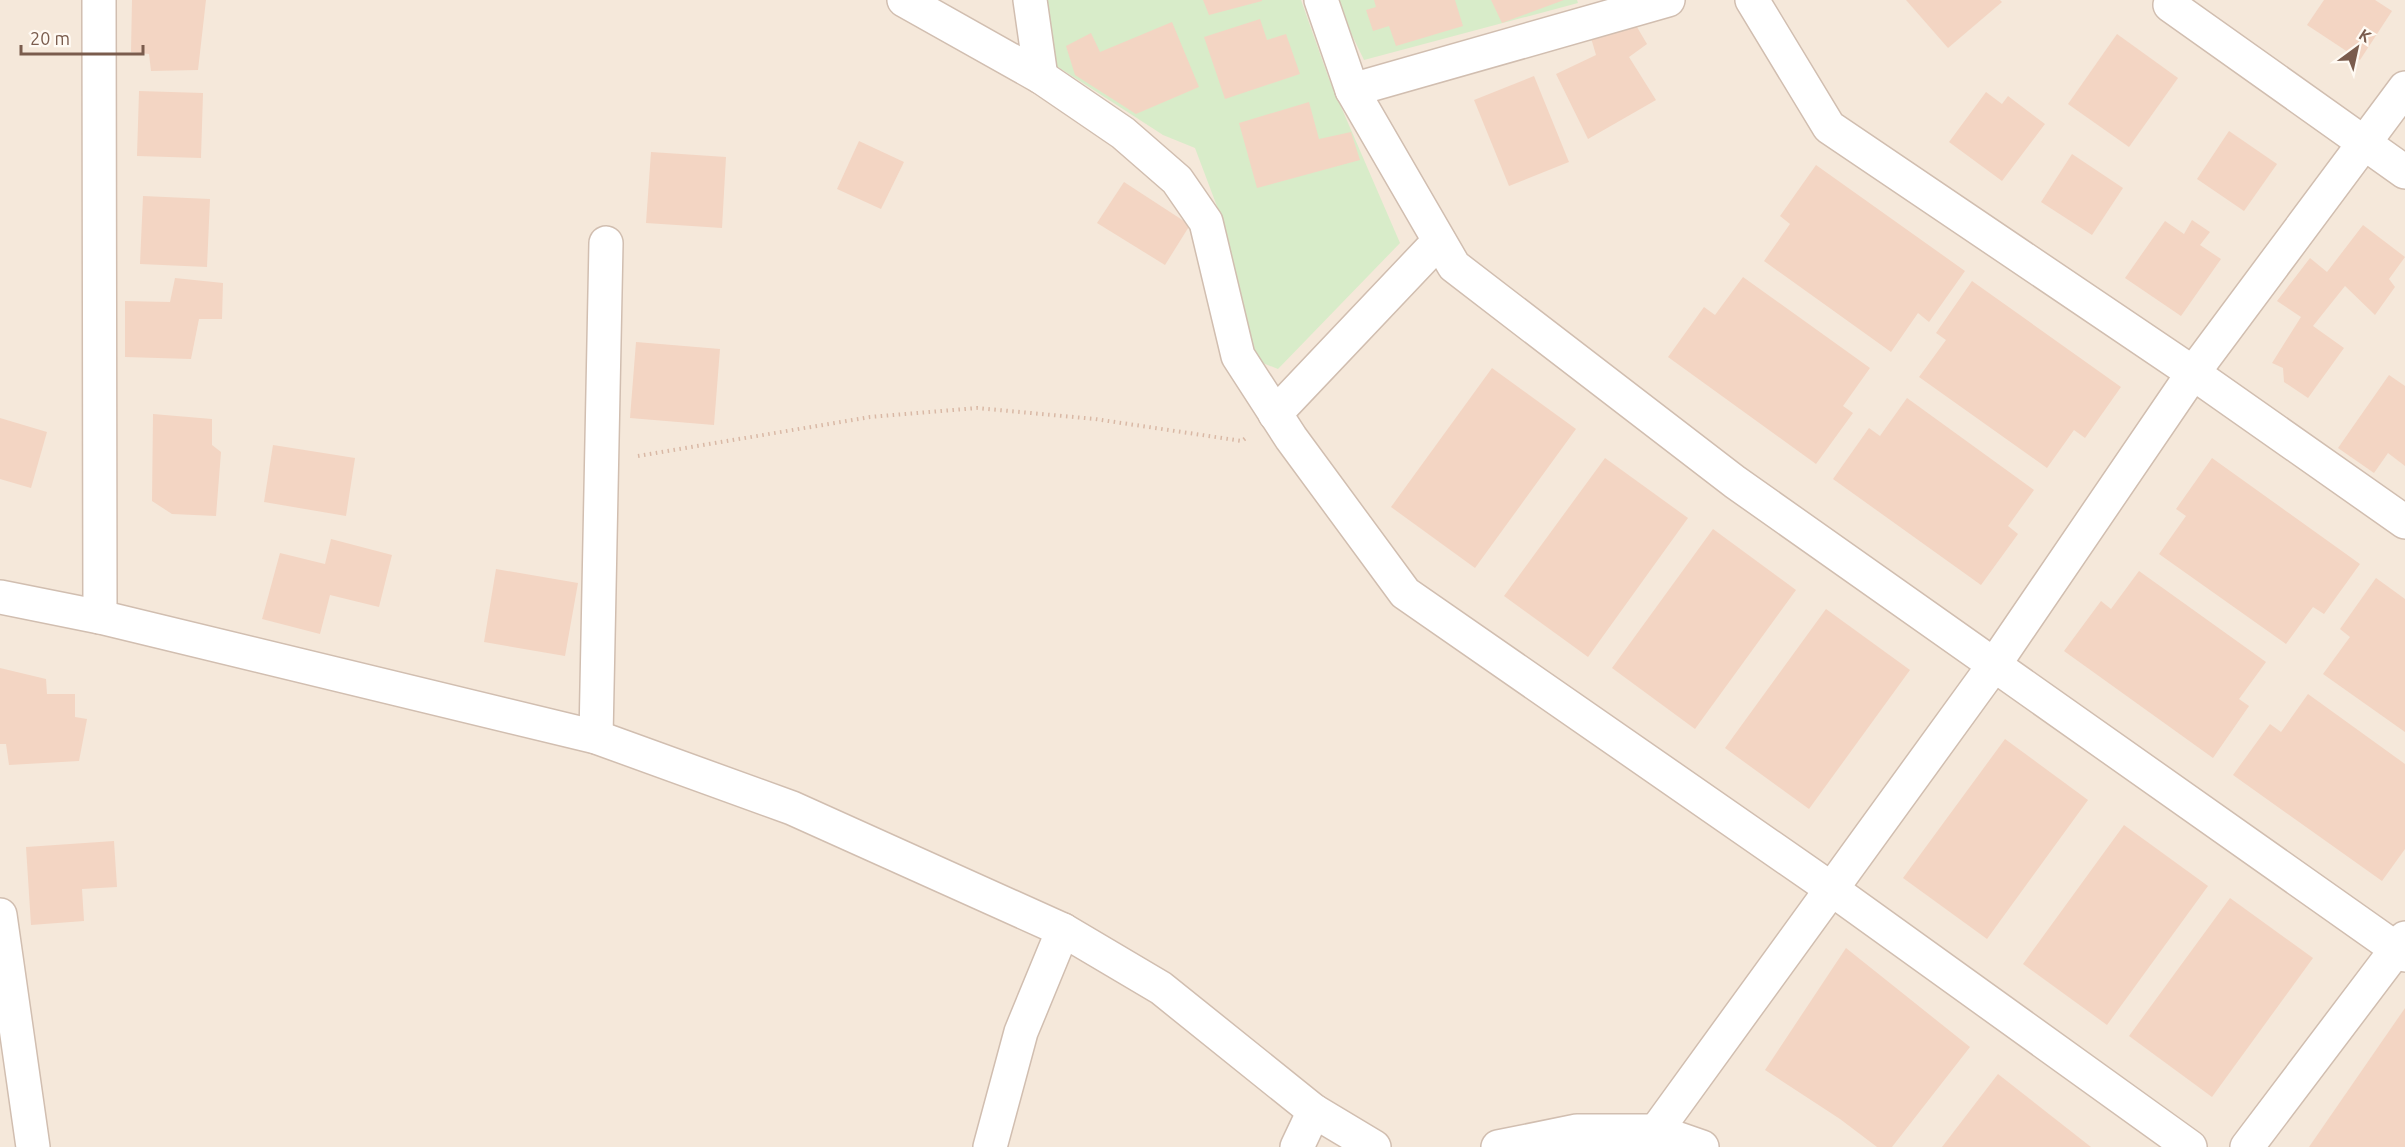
<svg xmlns="http://www.w3.org/2000/svg" width="2405" height="1147" viewBox="0 0 2405 1147" font-family="Ubuntu,sans-serif">
  <rect width="100%" height="100%" fill="#fdf6ec"/>
  <rect fill="#f5e8da" x="0" y="0" width="2405" height="1147"/>
  <g fill="#d8ecc9">
    <polygon points="1044,0 1301,0 1329,79 1400,243 1278,369 1255,360 1221,217 1195,148 1163,135 1055,65"/>
    <polygon points="1335,0 1577,0 1578,3 1364,60"/>
  </g>
  <g fill="#f3d5c3">
    <polygon points="132,0 206,0 198,70 151,71 149,54 131,52"/>
    <polygon points="1203,0 1262,0 1262,1 1209,15"/>
    <polygon points="1374,0 1455,0 1463,26 1396,46 1389,26 1373,31 1366,10 1376,7"/>
    <polygon points="1491,0 1564,0 1502,23"/>
    <polygon points="1906,0 2000,0 2002,2 1948,48"/>
    <polygon points="2324,0 2375,0 2392,11 2360,60 2307,25"/>
    <polygon points="1260,19 1267,40 1286,34 1300,74 1225,99 1204,37"/>
    <polygon points="1172,22 1199,87 1136,114 1075,75 1066,46 1091,33 1100,52"/>
    <polygon points="1634,22 1647,44 1629,57 1656,100 1588,139 1556,74 1596,55 1591,38"/>
    <polygon points="2117,34 2178,78 2129,147 2068,104"/>
    <polygon points="1534,76 1569,162 1509,186 1474,100"/>
    <polygon points="139,91 203,93 201,158 137,156"/>
    <polygon points="1986,92 2002,104 2008,96 2045,124 2002,181 1949,142"/>
    <polygon points="1309,102 1319,139 1351,132 1360,160 1257,188 1239,123"/>
    <polygon points="2229,131 2277,164 2244,211 2197,179"/>
    <polygon points="859,141 904,162 881,209 837,189"/>
    <polygon points="651,152 726,157 722,228 646,223"/>
    <polygon points="2072,154 2123,188 2092,235 2041,202"/>
    <polygon points="1816,165 1965,271 1929,322 1918,313 1891,352 1764,261 1790,224 1780,216"/>
    <polygon points="1124,182 1190,225 1165,265 1097,223"/>
    <polygon points="143,196 210,199 207,267 140,264"/>
    <polygon points="2192,220 2210,232 2200,245 2221,259 2181,316 2125,278 2165,221 2184,234"/>
    <polygon points="2363,225 2405,257 2389,279 2395,287 2375,315 2345,286 2313,326 2344,348 2308,398 2284,382 2283,368 2272,363 2301,317 2277,301 2310,258 2327,272"/>
    <polygon points="1743,277 1870,368 1843,406 1853,413 1816,464 1668,357 1704,307 1715,315"/>
    <polygon points="175,278 223,283 222,319 199,319 191,359 125,357 125,301 170,302"/>
    <polygon points="1972,281 2121,387 2085,438 2074,430 2047,468 1919,377 1946,340 1936,333"/>
    <polygon points="636,342 720,349 714,425 630,418"/>
    <polygon points="1492,368 1576,429 1475,568 1391,507"/>
    <polygon points="2389,375 2405,386 2405,466 2388,453 2374,473 2338,448"/>
    <polygon points="1907,398 2034,490 2008,526 2018,534 1981,585 1833,479 1869,428 1880,436"/>
    <polygon points="153,414 212,419 212,445 221,452 216,516 172,514 152,501"/>
    <polygon points="0,418 47,432 31,488 0,479"/>
    <polygon points="273,445 355,458 346,516 264,502"/>
    <polygon points="1605,458 1688,518 1588,657 1504,596"/>
    <polygon points="2212,458 2360,564 2324,614 2313,607 2286,644 2159,554 2186,516 2176,509"/>
    <polygon points="1713,529 1796,590 1695,729 1612,668"/>
    <polygon points="331,539 392,555 379,607 330,595 320,634 262,619 280,553 325,564"/>
    <polygon points="496,569 578,583 565,656 484,642"/>
    <polygon points="2139,571 2266,662 2239,699 2249,706 2213,758 2064,651 2101,601 2111,609"/>
    <polygon points="2376,578 2405,599 2405,732 2323,674 2350,637 2340,629"/>
    <polygon points="1826,609 1910,670 1809,809 1725,748"/>
    <polygon points="0,668 46,679 47,694 75,694 75,717 87,719 79,761 9,765 6,744 0,744"/>
    <polygon points="2308,694 2405,764 2405,849 2382,881 2233,775 2270,724 2281,732"/>
    <polygon points="2005,739 2088,800 1987,939 1903,878"/>
    <polygon points="2124,825 2208,886 2107,1025 2023,964"/>
    <polygon points="114,841 117,887 82,889 84,921 31,925 26,847"/>
    <polygon points="2230,898 2313,958 2212,1097 2129,1036"/>
    <polygon points="1846,948 1970,1047 1892,1147 1877,1147 1840,1119 1765,1070"/>
    <polygon points="2405,1008 2405,1147 2309,1147"/>
    <polygon points="1998,1074 2091,1147 1942,1147"/>
  </g>
  <g fill="none" stroke-linecap="round" stroke-linejoin="round">
    <g stroke="#d1beb0" stroke-width="36">
      <g id="minor">
        <polyline points="99,0 100,617"/>
        <polyline points="904,0 1041,77 1123,133 1177,180 1206,222 1238,356 1291,438 1405,593 1830,888 2190,1147"/>
        <polyline points="1030,0 1041,77"/>
        <polyline points="1321,0 1352,90 1454,266 1735,482 2405,955"/>
        <polyline points="1752,0 1829,127 2193,373 2405,522"/>
        <polyline points="2170,5 2405,172"/>
        <polyline points="1352,90 1668,0"/>
        <polyline points="1275,414 1439,241"/>
        <polyline points="0,597 100,617 596,737 792,808 1063,930 1161,988 1314,1111 1374,1147"/>
        <polyline points="596,737 606,243"/>
        <polyline points="0,915 33,1147"/>
        <polyline points="1656,1131 1994,665 2193,373 2405,88"/>
        <polyline points="990,1147 1021,1032 1063,930"/>
        <polyline points="1297,1147 1314,1111"/>
        <polyline points="1498,1147 1577,1131 1656,1131 1702,1147"/>
        <polyline points="2247,1147 2405,938"/>
      </g>
    </g>
    <polyline stroke="#d9b8a5" stroke-width="4" stroke-dasharray="1.5 4.5" stroke-linecap="butt" points="638,456 870,417 977,408 1095,419 1242,441 1247,437"/>
    <use href="#minor" stroke="#fff" stroke-width="33"/>
  </g>
  <g transform="translate(2357 48) rotate(33)" stroke="#fffaf3" stroke-width="4.5" paint-order="stroke">
  <path d="M0-4.5L10 22L0 15L-10 22Z" fill="#7a5c4d"/>
  <text y="-9" font-size="16" font-weight="bold" text-anchor="middle" fill="#7a5c4d">K</text>
  </g>
  <path d="M21 45v9h122v-9" fill="none" stroke="#7a5c4d" stroke-width="3"/>
  <text x="30" y="45" font-size="18" fill="#7a5c4d" stroke="#fffaf3" stroke-width="4.5" paint-order="stroke">20 m</text>
</svg>
